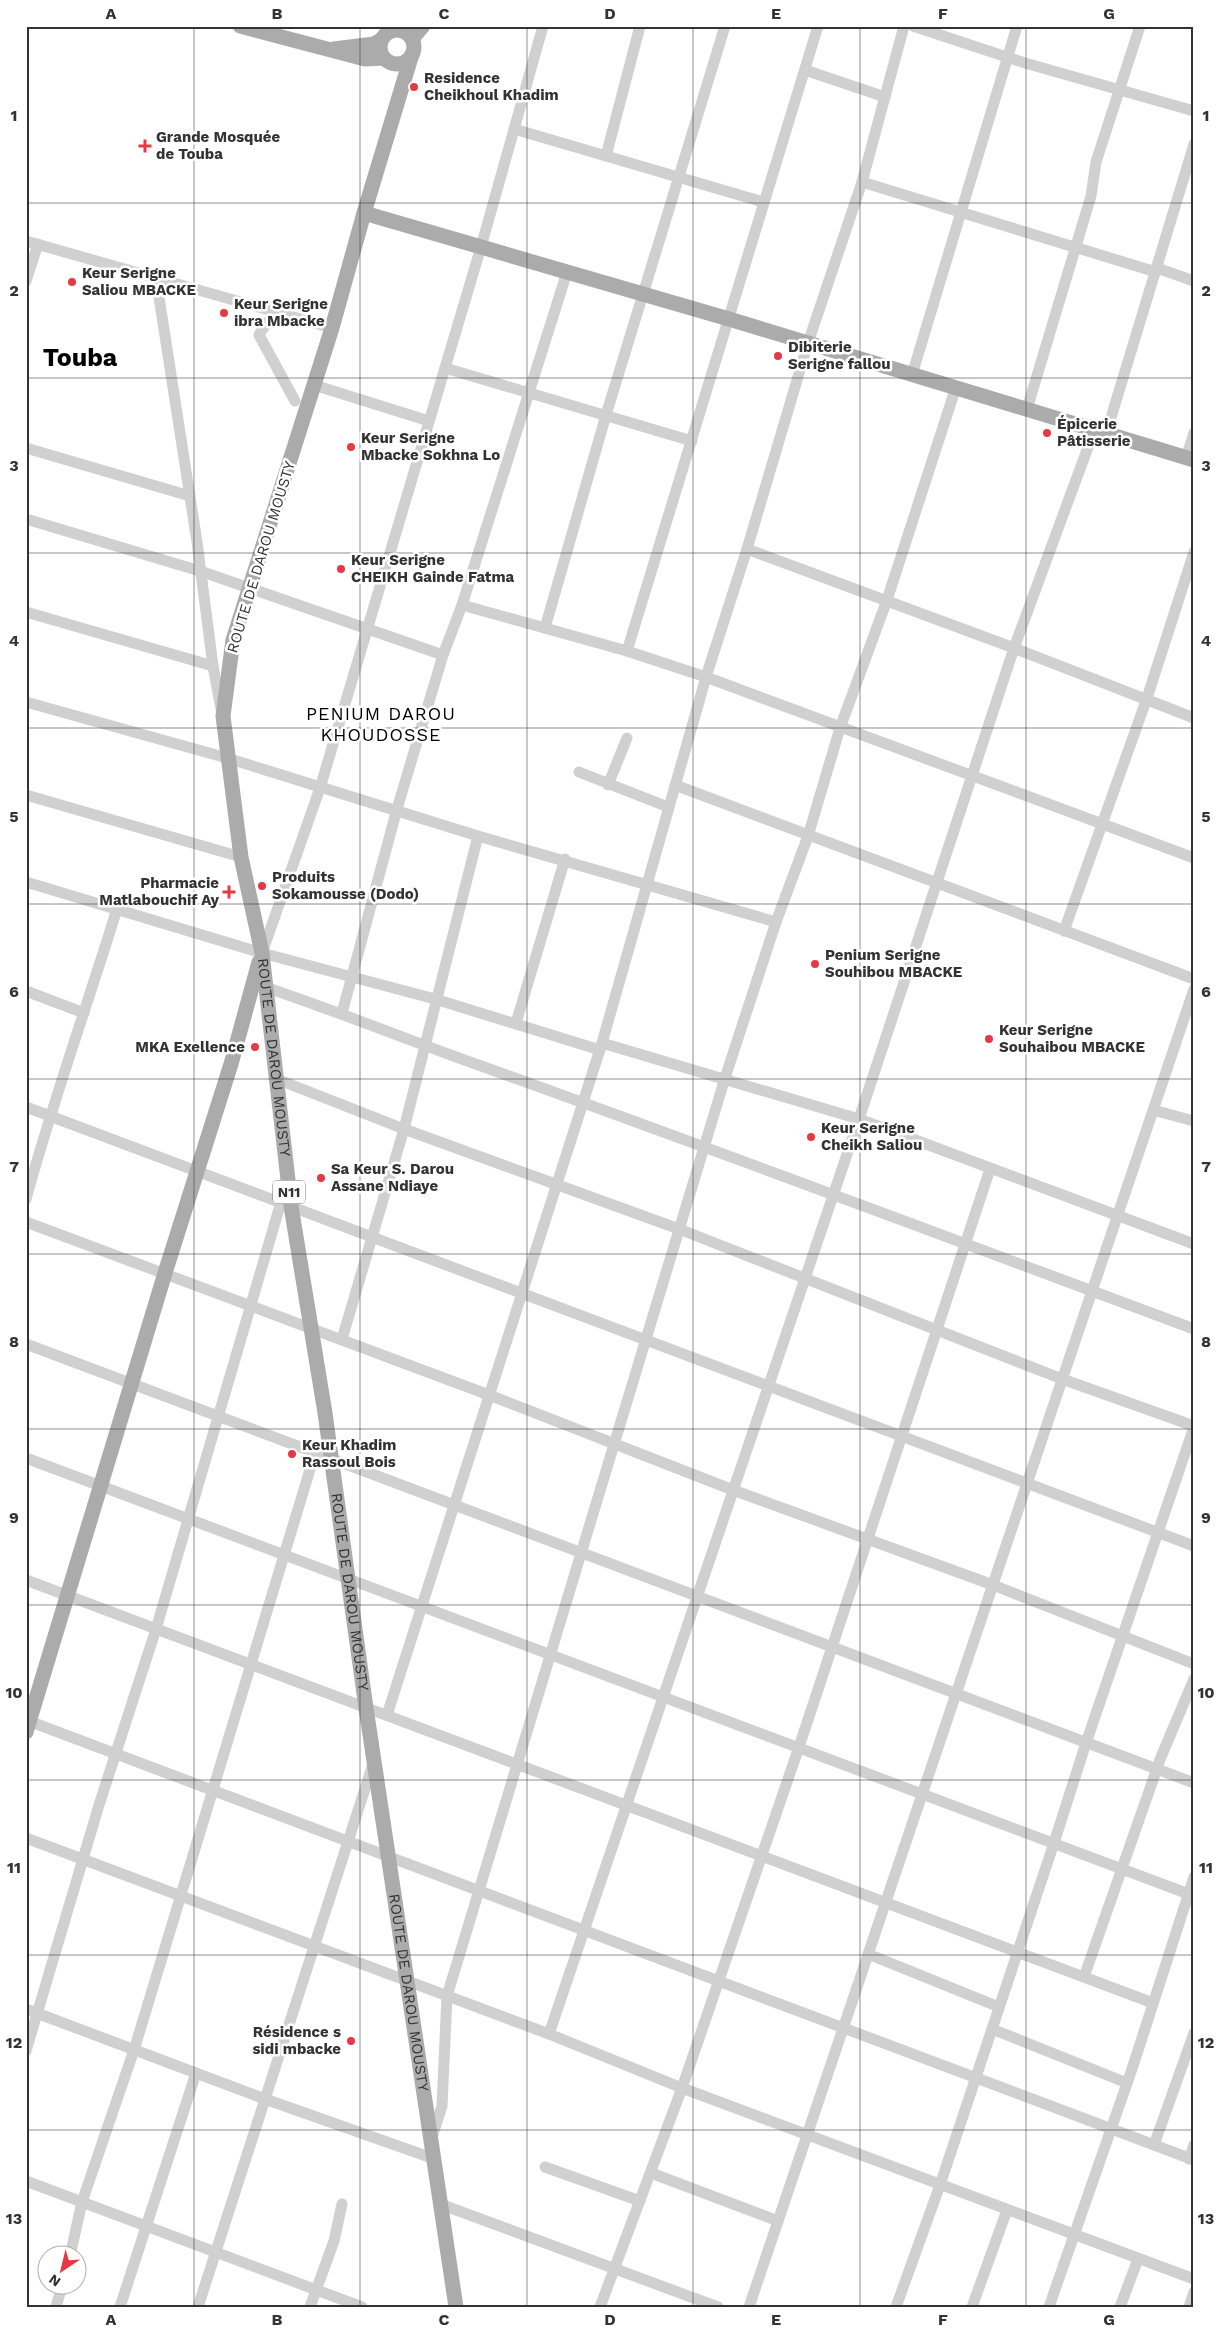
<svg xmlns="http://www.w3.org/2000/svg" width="1220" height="2333" viewBox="0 0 1220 2333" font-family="'Work Sans',sans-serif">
  <rect width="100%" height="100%" fill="#fff"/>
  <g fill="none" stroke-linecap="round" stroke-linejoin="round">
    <g stroke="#d0d0d0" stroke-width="11">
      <polyline points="913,26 1025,63 1194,111"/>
      <polyline points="805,70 885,97"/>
      <polyline points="514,129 763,202"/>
      <polyline points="606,156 640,26"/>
      <polyline points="862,182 1156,272"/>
      <polyline points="26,241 332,328"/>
      <polyline points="1157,268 1194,281"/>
      <polyline points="156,278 197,542 213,666 221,709"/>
      <polyline points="26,281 38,244"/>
      <path d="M274,312C271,321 263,326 259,335L295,401"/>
      <polyline points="445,368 692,441"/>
      <polyline points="912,375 1017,26"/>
      <polyline points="314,385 429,421"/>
      <polyline points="1027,409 1091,196 1096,162 1140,26"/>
      <polyline points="1106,434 1194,144"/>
      <polyline points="26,448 190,496"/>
      <polyline points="1186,458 1194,433"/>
      <polyline points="26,519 200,571 443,655"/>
      <polyline points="747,549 1014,648 1194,718"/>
      <polyline points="462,605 627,651 706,677 1194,858"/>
      <polyline points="26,612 213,666"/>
      <polyline points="545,628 606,415 725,26"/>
      <polyline points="627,651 818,26"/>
      <polyline points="26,702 227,758 478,836 776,922"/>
      <polyline points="579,772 668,807"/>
      <polyline points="608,785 627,738"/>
      <polyline points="675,785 1194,979"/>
      <polyline points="26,795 241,857"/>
      <polyline points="26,882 262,953 435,999 600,1050"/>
      <polyline points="1064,931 1147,698 1194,552"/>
      <polyline points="262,953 320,788 481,247 543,26"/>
      <path d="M265,987C339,1012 411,1041 484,1067C722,1152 958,1241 1194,1329"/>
      <polyline points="26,991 84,1013"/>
      <polyline points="342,1013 397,809 443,655 462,605 567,272"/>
      <polyline points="516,1023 565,859"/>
      <polyline points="602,1043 859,1119 1194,1244"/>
      <polyline points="274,1078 404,1129 679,1229 1062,1379 1194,1426"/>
      <polyline points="26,1107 1194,1546"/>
      <polyline points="1153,1110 1194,1121"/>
      <path d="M26,1199C53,1101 87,1006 117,909"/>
      <polyline points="26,1222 489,1395 733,1490 993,1585 1194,1664"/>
      <polyline points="342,1339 404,1129 478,836"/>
      <polyline points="26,1344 1194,1783"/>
      <polyline points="26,1458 1194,1896"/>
      <polyline points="26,1580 1153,2003"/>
      <polyline points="387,1715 602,1043 706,677 747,549 808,343 862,182 904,26"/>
      <polyline points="26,1720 1194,2160"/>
      <polyline points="26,1838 549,2034 682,2088 1194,2279"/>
      <polyline points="868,1954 999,2007"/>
      <polyline points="1084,1977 1161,1757 1194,1679"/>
      <polyline points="26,2009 265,2099 432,2158"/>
      <polyline points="992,2029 1127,2083"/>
      <polyline points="549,2034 859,1119 1014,648 1094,431"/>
      <polyline points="26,2051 99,1805 156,1629 281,1202"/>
      <polyline points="432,2137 442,2106 447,1996 725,1078 776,922 808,836 840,728 887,600 956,387"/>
      <polyline points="1154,2145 1194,2033"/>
      <polyline points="1189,2159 1194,2145"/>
      <polyline points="545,2167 640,2201"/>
      <polyline points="651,2173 778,2221"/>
      <polyline points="26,2181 362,2307"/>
      <polyline points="440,2204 718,2307"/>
      <polyline points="70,2256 82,2202 134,2050 315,1453"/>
      <polyline points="56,2307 62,2286"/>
      <polyline points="120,2307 196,2073"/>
      <polyline points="198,2307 373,1764"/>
      <polyline points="310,2307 334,2241 342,2204"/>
      <polyline points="600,2307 682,2088 799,1747 990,1169"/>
      <polyline points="749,2307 1194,989"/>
      <polyline points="896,2307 940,2185 1054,1843 1086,1743 1194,1427"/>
      <polyline points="972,2307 1007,2210"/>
      <polyline points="1049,2307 1132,2069 1194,1877"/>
      <polyline points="1120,2307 1138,2259"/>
      <polyline points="1189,2307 1194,2292"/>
    </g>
    <g stroke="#ababab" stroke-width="15">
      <polyline points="240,26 365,59 384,58"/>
      <circle cx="397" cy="47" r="17"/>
      <polyline points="412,39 423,26"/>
      <polyline points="334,49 374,44 381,40"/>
      <path id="s1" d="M412,54L364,213L332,328L233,640L223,716L241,857L262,953L291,1206L325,1413L366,1708L456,2307"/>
      <polyline points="364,213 729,319 1194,460"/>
      <polyline points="26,1732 165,1273 231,1064 259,962"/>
    </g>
  </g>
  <path fill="none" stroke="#333" stroke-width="1" stroke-opacity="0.55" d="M194,26V2307M360,26V2307M527,26V2307M693,26V2307M860,26V2307M1026,26V2307M26,203H1194M26,378H1194M26,553H1194M26,728H1194M26,904H1194M26,1079H1194M26,1254H1194M26,1429H1194M26,1605H1194M26,1780H1194M26,1955H1194M26,2130H1194"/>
  <g fill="#e63946" stroke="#fff" stroke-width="2">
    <circle cx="414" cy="87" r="5"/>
    <path d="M142.5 138.5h5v5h5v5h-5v5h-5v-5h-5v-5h5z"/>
    <circle cx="72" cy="282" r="5"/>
    <circle cx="224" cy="313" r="5"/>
    <circle cx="778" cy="356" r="5"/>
    <circle cx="1047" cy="433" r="5"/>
    <circle cx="351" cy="447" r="5"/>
    <circle cx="341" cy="569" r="5"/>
    <circle cx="262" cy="886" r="5"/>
    <path d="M226.5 884.5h5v5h5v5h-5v5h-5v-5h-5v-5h5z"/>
    <circle cx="815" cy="964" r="5"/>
    <circle cx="989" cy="1039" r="5"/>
    <circle cx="255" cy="1047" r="5"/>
    <circle cx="811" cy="1137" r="5"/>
    <circle cx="321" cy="1178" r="5"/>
    <circle cx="292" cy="1454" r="5"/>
    <circle cx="351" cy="2041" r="5"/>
  </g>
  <g text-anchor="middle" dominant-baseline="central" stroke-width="5" stroke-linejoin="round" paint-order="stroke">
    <rect fill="#fff" stroke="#707070" stroke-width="1" x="273" y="1180.5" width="32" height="23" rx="4"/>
    <g font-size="14" font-weight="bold" fill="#333">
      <text x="289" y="1192">N11</text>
    </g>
    <g font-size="15" font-weight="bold" fill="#333" stroke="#fff" text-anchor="start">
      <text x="424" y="78">Residence<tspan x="424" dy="17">Cheikhoul Khadim</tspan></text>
      <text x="156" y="137">Grande Mosquée<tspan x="156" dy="17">de Touba</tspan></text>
      <text x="82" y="273">Keur Serigne<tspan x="82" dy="17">Saliou MBACKE</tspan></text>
      <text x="234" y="304">Keur Serigne<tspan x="234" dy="17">ibra Mbacke</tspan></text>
      <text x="788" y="347">Dibiterie<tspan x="788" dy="17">Serigne fallou</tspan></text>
      <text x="1057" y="424">Épicerie<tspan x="1057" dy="17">Pâtisserie</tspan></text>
      <text x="361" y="438">Keur Serigne<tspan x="361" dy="17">Mbacke Sokhna Lo</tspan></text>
      <text x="351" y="560">Keur Serigne<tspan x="351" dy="17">CHEIKH Gainde Fatma</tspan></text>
      <text x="272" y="877">Produits<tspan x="272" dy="17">Sokamousse (Dodo)</tspan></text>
      <text x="219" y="883" text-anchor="end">Pharmacie<tspan x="219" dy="17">Matlabouchif Ay</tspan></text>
      <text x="825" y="955">Penium Serigne<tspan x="825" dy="17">Souhibou MBACKE</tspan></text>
      <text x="999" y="1030">Keur Serigne<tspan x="999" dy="17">Souhaibou MBACKE</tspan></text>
      <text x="245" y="1047" text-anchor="end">MKA Exellence</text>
      <text x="821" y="1128">Keur Serigne<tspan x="821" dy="17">Cheikh Saliou</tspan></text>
      <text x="331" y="1169">Sa Keur S. Darou<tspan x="331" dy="17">Assane Ndiaye</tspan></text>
      <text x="302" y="1445">Keur Khadim<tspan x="302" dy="17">Rassoul Bois</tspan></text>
      <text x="341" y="2032" text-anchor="end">Résidence s<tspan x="341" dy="17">sidi mbacke</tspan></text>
    </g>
    <g font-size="15" fill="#333" stroke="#fff">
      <text transform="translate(261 557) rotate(-73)">ROUTE DE DAROU MOUSTY</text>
      <text stroke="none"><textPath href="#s1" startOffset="1035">ROUTE DE DAROU MOUSTY</textPath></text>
      <text stroke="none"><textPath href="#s1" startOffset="1575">ROUTE DE DAROU MOUSTY</textPath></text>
      <text stroke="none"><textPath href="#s1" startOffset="1980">ROUTE DE DAROU MOUSTY</textPath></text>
    </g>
    <g font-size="18" letter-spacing="1" fill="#000" stroke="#fff">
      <text x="381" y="713">PENIUM DAROU<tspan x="381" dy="21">KHOUDOSSE</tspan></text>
    </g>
    <g font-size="25" font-weight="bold" fill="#000" stroke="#fff">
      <text x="80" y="357">Touba</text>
    </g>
  </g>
  <rect width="1220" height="2333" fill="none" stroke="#ffffff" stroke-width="55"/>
  <g transform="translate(62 2270) rotate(215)"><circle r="24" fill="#ffffff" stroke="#adadad"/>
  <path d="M0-4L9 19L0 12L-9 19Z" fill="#e63946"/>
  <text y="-8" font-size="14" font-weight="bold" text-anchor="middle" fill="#333333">N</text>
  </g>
  <rect x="28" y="28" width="1164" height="2278" fill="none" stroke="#333" stroke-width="2"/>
  <g font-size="16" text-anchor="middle" font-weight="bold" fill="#333">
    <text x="111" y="19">A</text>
    <text x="277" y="19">B</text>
    <text x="444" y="19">C</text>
    <text x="610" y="19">D</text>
    <text x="776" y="19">E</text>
    <text x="943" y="19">F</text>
    <text x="1109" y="19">G</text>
    <text x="14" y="121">1</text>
    <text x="1206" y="121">1</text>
    <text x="14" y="296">2</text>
    <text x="1206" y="296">2</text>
    <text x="14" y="471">3</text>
    <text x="1206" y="471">3</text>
    <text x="14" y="646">4</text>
    <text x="1206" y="646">4</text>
    <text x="14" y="822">5</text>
    <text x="1206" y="822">5</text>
    <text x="14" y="997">6</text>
    <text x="1206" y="997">6</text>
    <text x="14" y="1172">7</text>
    <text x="1206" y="1172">7</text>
    <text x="14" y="1347">8</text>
    <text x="1206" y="1347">8</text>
    <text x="14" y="1523">9</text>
    <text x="1206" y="1523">9</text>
    <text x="14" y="1698">10</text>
    <text x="1206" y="1698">10</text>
    <text x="14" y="1873">11</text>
    <text x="1206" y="1873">11</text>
    <text x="14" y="2048">12</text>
    <text x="1206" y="2048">12</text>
    <text x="14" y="2224">13</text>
    <text x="1206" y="2224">13</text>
    <text x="111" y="2325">A</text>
    <text x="277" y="2325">B</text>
    <text x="444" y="2325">C</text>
    <text x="610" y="2325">D</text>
    <text x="776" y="2325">E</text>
    <text x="943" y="2325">F</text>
    <text x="1109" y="2325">G</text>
  </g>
</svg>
